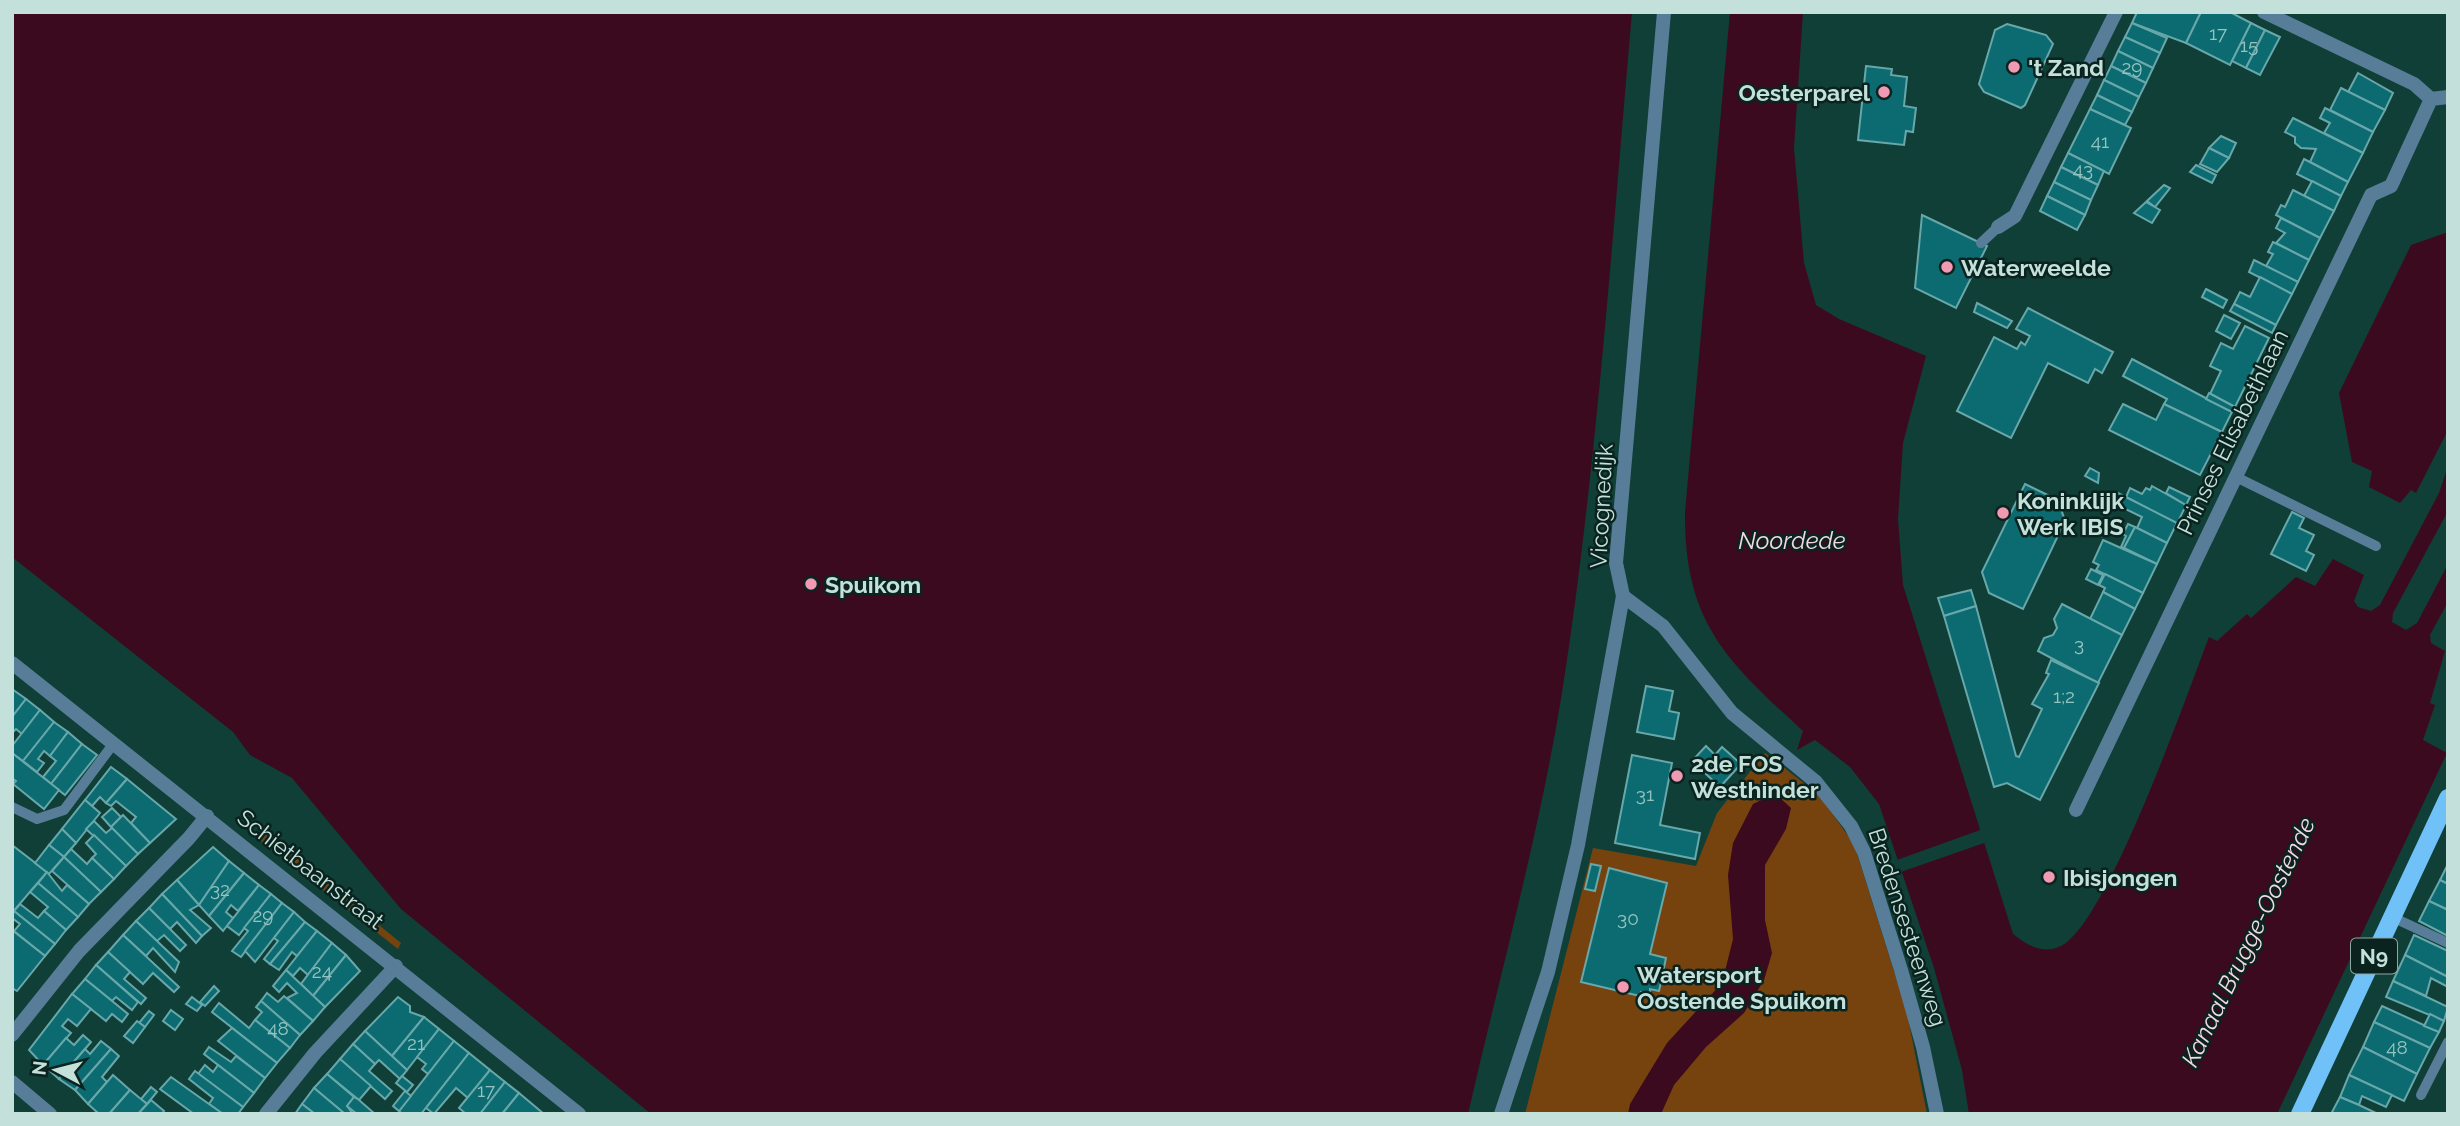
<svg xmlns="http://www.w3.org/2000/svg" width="2460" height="1126" viewBox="0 0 2460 1126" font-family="Raleway,sans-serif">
  <rect width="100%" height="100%" fill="#103f38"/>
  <g fill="#76430f">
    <polygon points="1765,753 1819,795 1854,844 1907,1013 1927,1114 1525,1114 1593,848 1696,866 1717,813"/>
    <polygon points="262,830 401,943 398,949 257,838"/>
  </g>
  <g fill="#3c0a1e">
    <path d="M12,12H1632C1612,239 1597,468 1562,693C1539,835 1500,974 1468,1114H651L401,909L292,778L250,755L233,732L12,557Z"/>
    <path d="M1730,12H1803L1794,148L1804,263L1816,305L1839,319L1926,356L1903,443L1898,519L1903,585L2013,934C2027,945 2042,955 2061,946C2107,924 2187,694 2209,637L2217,641L2247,614L2251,618L2296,577L2315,586L2333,559L2364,575L2354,601L2358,607L2371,611L2380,605L2439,493L2448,466V511L2393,613L2392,622L2406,630L2417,623L2448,564V602L2430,635L2431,643L2445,651L2430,703L2435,705L2423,740L2447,753L2277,1114H1969L1962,1070L1934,968L1879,804L1850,767L1815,740L1797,750L1803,731C1727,661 1684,623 1685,512Z"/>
    <polygon points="2448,232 2448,430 2416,493 2411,490 2400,503 2369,487 2372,471 2352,462 2339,393 2411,245"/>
    <polygon points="1770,796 1778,796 1791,808 1786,829 1765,865 1765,920 1772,953 1764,980 1744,1013 1706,1047 1674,1085 1661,1114 1628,1114 1630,1104 1667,1043 1722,983 1733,939 1728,875 1733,843 1753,804"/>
  </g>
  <polygon fill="#103f38" points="1983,829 1987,842 1898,873 1894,861"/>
  <g fill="#0c6b70" stroke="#68a7aa" stroke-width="2">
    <polygon points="2137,12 2201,12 2186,43 2132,23"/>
    <polygon points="2201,12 2230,12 2251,23 2230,65 2186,43"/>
    <polygon points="2132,23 2167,38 2160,53 2125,37"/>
    <polygon points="2251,23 2265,30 2246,68 2232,61"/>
    <polygon points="2007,24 2046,35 2053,44 2025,105 2021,108 1984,92 1979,84 1995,30"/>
    <polygon points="2265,30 2280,37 2260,75 2246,68"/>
    <polygon points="2125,37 2160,53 2153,68 2118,51"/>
    <polygon points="2118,51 2153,68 2146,83 2111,66"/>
    <polygon points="1866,66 1892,69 1891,75 1907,77 1904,106 1916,108 1913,132 1906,131 1904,145 1858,140"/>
    <polygon points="2111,66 2146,83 2139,97 2104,80"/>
    <polygon points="2358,73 2393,93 2385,110 2348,92"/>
    <polygon points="2104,80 2139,97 2132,112 2097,95"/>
    <polygon points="2341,88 2385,110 2373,132 2330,110"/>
    <polygon points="2097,95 2132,112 2125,125 2090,109"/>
    <polygon points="2325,108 2373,132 2363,153 2324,133 2330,123 2320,118"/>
    <polygon points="2090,109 2131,128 2109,174 2068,153"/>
    <polygon points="2293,118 2363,153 2348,182 2310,162 2316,149 2301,148 2295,143 2295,137 2285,132"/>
    <polygon points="2221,136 2236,143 2229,158 2209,148"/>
    <polygon points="2209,148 2229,158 2217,172 2200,164"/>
    <polygon points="2068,153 2104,171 2098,185 2061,167"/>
    <polygon points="2304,159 2348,182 2341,196 2297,174"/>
    <polygon points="2196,165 2216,175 2212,183 2190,172"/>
    <polygon points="2061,167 2098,185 2091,200 2054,182"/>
    <polygon points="2312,181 2341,196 2334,211 2304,196"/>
    <polygon points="2054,182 2091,200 2085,215 2047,196"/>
    <polygon points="2164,185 2170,188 2155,207 2147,201"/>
    <polygon points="2293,190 2334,211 2320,238 2276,215 2281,205 2285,207"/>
    <polygon points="2047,196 2085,215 2077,230 2040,211"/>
    <polygon points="2146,202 2160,210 2152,223 2134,213"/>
    <polygon points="1922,215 1987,246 1956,308 1915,288"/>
    <polygon points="2281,218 2320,238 2309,260 2276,243 2285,233 2276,228"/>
    <polygon points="2273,242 2309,260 2298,282 2266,266 2273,254 2268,252"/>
    <polygon points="2254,260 2298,282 2292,294 2249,272"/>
    <polygon points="2260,277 2292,294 2276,325 2234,304 2240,292 2250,297"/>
    <polygon points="2206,289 2227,300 2223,308 2202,297"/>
    <polygon points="1977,303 2012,321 2007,328 1974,312"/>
    <polygon points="2234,304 2276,325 2272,333 2230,311"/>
    <polygon points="2028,308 2113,352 2102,373 2095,369 2088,383 2048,363 2011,438 1957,411 1994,337 2017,349 2021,342 2025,345 2030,336 2016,329"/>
    <polygon points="2224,315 2240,323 2231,339 2216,331"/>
    <polygon points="2245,326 2269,338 2235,407 2210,394 2221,371 2210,366 2221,343 2233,349"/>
    <polygon points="2132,359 2232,412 2222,432 2164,404 2167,399 2123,376"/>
    <polygon points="2209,393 2235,407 2232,412 2206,399"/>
    <polygon points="2123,404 2156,420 2164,404 2222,432 2200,475 2109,430"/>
    <polygon points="2090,468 2099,473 2098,483 2085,476"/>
    <polygon points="2025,484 2058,500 2065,521 2023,609 1989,593 1982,572"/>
    <polygon points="2152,486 2186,505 2177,524 2126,497 2130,488 2142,494 2146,488 2150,490"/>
    <polygon points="2169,487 2190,497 2186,505 2166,493"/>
    <polygon points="2116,492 2177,523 2167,543 2137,528 2142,517 2111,502"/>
    <polygon points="2292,512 2304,518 2299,528 2314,535 2306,551 2314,555 2306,571 2271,554"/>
    <polygon points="2128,524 2135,527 2124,548 2121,547 2126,536 2123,534"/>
    <polygon points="2135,527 2167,543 2157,564 2124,548"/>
    <polygon points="2103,540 2157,564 2143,593 2096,570 2099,565 2093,562"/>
    <polygon points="2091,569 2103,575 2098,585 2086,579"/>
    <polygon points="2105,574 2143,593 2135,609 2103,592 2105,588 2099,585"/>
    <polygon points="1971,590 1976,606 1944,616 1938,598"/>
    <polygon points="2103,592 2135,609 2122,635 2090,619"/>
    <polygon points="2062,604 2122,635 2098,683 2038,651 2044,638 2053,635 2057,628 2054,619"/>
    <polygon points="1976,606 2016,756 2019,757 2042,709 2032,704 2049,674 2046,673 2051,660 2099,683 2040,800 2007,783 1994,787 1944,616"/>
    <polygon points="1646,686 1673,691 1669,711 1679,713 1674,739 1637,732"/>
    <polygon points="12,689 26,699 12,717"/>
    <polygon points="26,699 40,710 22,734 16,729 12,733 12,717"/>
    <polygon points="40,710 54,722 23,761 12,753 12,746"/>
    <polygon points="54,722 68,732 50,756 44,751 38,759 44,763 37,772 23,761"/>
    <polygon points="68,732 82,744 51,784 43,777 56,761 50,756"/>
    <polygon points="82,744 97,755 65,795 51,784"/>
    <polygon points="1706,746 1715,755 1722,747 1741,764 1720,787 1692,761"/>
    <polygon points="12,753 59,790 44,809 13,784 16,781 12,778"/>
    <polygon points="1632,755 1672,763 1660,825 1700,833 1695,859 1615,843"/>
    <polygon points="111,767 127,779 106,803 100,797 92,806 85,800"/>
    <polygon points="127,779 176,819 150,843 131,823 136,817 116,801 111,806 106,803"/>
    <polygon points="85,800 100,813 76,843 62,829"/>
    <polygon points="112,808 121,817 111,827 102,817"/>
    <polygon points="123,815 150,843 138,854 111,827"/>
    <polygon points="94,821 106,833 112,828 138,854 126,866 86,829"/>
    <polygon points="62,829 76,843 64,857 49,845"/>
    <polygon points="94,835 126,866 114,879 92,858 96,854 86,843"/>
    <polygon points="12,845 47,872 12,913"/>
    <polygon points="49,845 64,857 49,874 35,863"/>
    <polygon points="213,847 229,861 199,905 177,880"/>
    <polygon points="71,849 87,864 92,858 114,879 101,892 64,857"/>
    <polygon points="64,857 101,892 89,904 52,871"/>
    <polygon points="229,861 244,873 209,916 199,905"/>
    <polygon points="1591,864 1601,866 1595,891 1585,889"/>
    <polygon points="2448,864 2448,884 2440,880"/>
    <polygon points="1609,868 1667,883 1650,954 1666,958 1659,991 1650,989 1650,994 1641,992 1640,996 1581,982"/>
    <polygon points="47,872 62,891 67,885 89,904 78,917 38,883"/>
    <polygon points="244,873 259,885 238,911 231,905 226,912 233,918 223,931 209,916"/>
    <polygon points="177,880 199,905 190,910 211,928 202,936 162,894"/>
    <polygon points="2440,880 2448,884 2448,910 2429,901"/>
    <polygon points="38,883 78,917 66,930 44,911 48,907 30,892"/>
    <polygon points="259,885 271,894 239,935 227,926"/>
    <polygon points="162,894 202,936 196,943 177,922 170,929 149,908"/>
    <polygon points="271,894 282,903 241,957 232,951 248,931 244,928"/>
    <polygon points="2429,901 2448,910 2448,936 2419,921"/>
    <polygon points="282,903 294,912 255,962 245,951"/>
    <polygon points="20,904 38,918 44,911 66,930 55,944 14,911"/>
    <polygon points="149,908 186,945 180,951 164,935 157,941 136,921"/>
    <polygon points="14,911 55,944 45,956 14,931 20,924 12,918"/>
    <polygon points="294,912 305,922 270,964 264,959 278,941 274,938"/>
    <polygon points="136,921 179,962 175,972 153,948 146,956 123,935"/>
    <polygon points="305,922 317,931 297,956 292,952 279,970 270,964"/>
    <polygon points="12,930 45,956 17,991 12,988"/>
    <polygon points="317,931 332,943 308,975 300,968 293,976 286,970"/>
    <polygon points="123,935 179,987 174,992 153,973 143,984 108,952"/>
    <polygon points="2414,935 2448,951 2448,977 2405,955"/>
    <polygon points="332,943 346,955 313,996 301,984"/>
    <polygon points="108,952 130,972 124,979 146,998 141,1004 96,965"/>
    <polygon points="346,955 360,971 325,1007 313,996"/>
    <polygon points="2405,955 2448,977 2448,987 2431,978 2426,996 2393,981"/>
    <polygon points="96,965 138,1002 132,1010 116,997 112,1001 85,979"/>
    <polygon points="286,970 325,1007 313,1021 287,998 297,993 287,983 279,992 273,986"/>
    <polygon points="85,979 128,1014 122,1022 112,1014 106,1021 72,994"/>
    <polygon points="2393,981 2448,1007 2444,1021 2386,997"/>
    <polygon points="214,986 219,991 205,1006 200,1002"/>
    <polygon points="267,993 278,1002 284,996 313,1021 300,1035 261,1001"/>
    <polygon points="72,994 91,1009 77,1026 68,1019 62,1026 71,1033 43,1065 29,1050"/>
    <polygon points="192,997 202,1005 197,1011 186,1004"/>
    <polygon points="398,997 410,1006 410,1012 424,1017 392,1056 365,1031"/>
    <polygon points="261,1001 300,1035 290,1048 255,1020 262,1012 256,1007"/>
    <polygon points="219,1003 249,1028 255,1020 290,1048 277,1063 212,1012"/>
    <polygon points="2382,1006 2439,1032 2430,1048 2374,1022"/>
    <polygon points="171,1010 183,1019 175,1030 163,1021"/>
    <polygon points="149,1011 154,1015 145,1027 139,1023"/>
    <polygon points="2430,1014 2444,1021 2439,1032 2424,1026"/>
    <polygon points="424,1017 439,1029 407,1070 392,1056"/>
    <polygon points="137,1021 145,1027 133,1043 124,1036"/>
    <polygon points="2374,1022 2430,1048 2417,1074 2363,1047"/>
    <polygon points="232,1028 277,1063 265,1078 218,1041"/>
    <polygon points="439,1029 454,1041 428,1074 422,1069 426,1064 417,1057"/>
    <polygon points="365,1031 407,1070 400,1079 379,1060 375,1064 353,1044"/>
    <polygon points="83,1035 91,1042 59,1079 43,1065 66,1038 74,1045"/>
    <polygon points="101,1041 111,1049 75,1090 59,1079 85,1049 90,1054"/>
    <polygon points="454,1041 469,1053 421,1114 402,1114 399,1111"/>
    <polygon points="353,1044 375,1064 369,1071 392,1091 385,1099 340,1059"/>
    <polygon points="209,1047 231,1062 236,1056 265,1078 254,1093 204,1054"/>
    <polygon points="2363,1047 2417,1074 2404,1101 2349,1075"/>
    <polygon points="111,1049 119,1056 102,1077 107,1082 88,1104 75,1090"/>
    <polygon points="469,1053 490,1070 468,1098 456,1088 434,1114 426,1108"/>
    <polygon points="340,1059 371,1086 359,1100 327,1074"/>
    <polygon points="205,1065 213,1072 218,1065 254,1093 243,1107 198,1074"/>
    <polygon points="490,1070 505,1082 480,1114 466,1114 459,1108"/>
    <polygon points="195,1071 243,1107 238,1114 223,1114 209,1104 213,1098 189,1079"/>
    <polygon points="327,1074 354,1097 347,1106 353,1114 345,1114 314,1088"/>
    <polygon points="113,1075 130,1090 109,1114 99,1114 88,1104"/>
    <polygon points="2349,1075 2392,1095 2386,1107 2362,1096 2359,1105 2340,1097"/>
    <polygon points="402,1076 413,1085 407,1092 396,1083"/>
    <polygon points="171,1077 209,1104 223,1114 194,1114 160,1089"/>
    <polygon points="505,1082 519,1093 502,1114 480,1114"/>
    <polygon points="151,1087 157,1092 147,1104 141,1099"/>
    <polygon points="314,1088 345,1114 315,1114 302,1104"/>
    <polygon points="130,1090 147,1104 138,1114 109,1114"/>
    <polygon points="405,1091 411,1096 399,1111 393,1106"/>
    <polygon points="519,1093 544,1114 502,1114"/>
    <polygon points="354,1097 359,1100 375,1114 357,1114 347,1106"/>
    <polygon points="2340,1097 2359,1105 2378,1114 2331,1114"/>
    <polygon points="151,1100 164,1111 162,1114 138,1114"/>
    <polygon points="302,1104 315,1114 295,1114"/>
  </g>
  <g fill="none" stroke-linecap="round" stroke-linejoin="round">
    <g stroke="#587d98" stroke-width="10">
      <polyline points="1981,243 1998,227"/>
      <polyline points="2236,477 2376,546"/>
      <polyline points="12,807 37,819 64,810 114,743"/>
      <polyline points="2392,917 2448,943"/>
      <polyline points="2421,1095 2448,1042"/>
    </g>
    <g stroke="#587d98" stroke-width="14">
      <polyline points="2264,12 2414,84 2431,99"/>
      <polyline points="1998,227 2015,216 2116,12"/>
      <polyline points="1623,596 1663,626 1732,713 1816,782 1851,826 1864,852 1901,970 1923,1047 1937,1114"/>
      <polyline points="12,663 579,1114"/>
      <polyline points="2076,810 2371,195 2391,186 2431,99 2448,97"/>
      <polyline points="12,1035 79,951 189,838 207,816"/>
      <polyline points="266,1114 315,1053 396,966"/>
      <polyline points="1501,1114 1548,972 1578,845 1623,596 1616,563 1664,12"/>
    </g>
    <polyline stroke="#587d98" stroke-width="14" points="12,1082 50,1114"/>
    <polyline stroke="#71c1f9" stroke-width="18" points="2300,1114 2448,798"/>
  </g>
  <g fill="#f19ab4" stroke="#0a231f" stroke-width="2.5">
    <circle cx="2014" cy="67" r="7"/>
    <circle cx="1884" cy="92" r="7"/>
    <circle cx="1947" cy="267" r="7"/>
    <circle cx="2003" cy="513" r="7"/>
    <circle cx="811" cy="584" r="7"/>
    <circle cx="1677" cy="776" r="7"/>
    <circle cx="2049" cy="877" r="7"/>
    <circle cx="1623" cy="987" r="7"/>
  </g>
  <g text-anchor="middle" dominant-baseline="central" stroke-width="5" stroke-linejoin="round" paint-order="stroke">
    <g font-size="19" fill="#95c4c0">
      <text x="2218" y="33">17</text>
      <text x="2249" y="45">15</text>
      <text x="2132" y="67">29</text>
      <text x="2100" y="141">41</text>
      <text x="2083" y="169">43</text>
      <text x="2079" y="644">3</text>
      <text x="2064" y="696">1;2</text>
      <text x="1645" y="794">31</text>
      <text x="220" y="889">32</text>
      <text x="263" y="915">29</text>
      <text x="1628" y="918">30</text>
      <text x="322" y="971">24</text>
      <text x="278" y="1028">48</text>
      <text x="416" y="1043">21</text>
      <text x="2397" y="1047">48</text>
      <text x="486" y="1090">17</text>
    </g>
    <rect fill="#0a231f" stroke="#8ca8a2" stroke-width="2" x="2351" y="938.5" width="46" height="35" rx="5"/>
    <g font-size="21" font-weight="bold" fill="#c3e1da">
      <text x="2374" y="956">N9</text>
    </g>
    <g font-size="23" font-weight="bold" fill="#c3e1da" stroke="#0a231f" text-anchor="start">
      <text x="2028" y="67">'t Zand</text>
      <text x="1870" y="92" text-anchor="end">Oesterparel</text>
      <text x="1961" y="267">Waterweelde</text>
      <text x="2017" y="500">Koninklijk<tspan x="2017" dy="26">Werk IBIS</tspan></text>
      <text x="825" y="584">Spuikom</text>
      <text x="1691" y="763">2de FOS<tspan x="1691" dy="26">Westhinder</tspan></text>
      <text x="2063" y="877">Ibisjongen</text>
      <text x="1637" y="974">Watersport<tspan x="1637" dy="26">Oostende Spuikom</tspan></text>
    </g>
    <g font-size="23" fill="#c3e1da" stroke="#0a231f">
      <text transform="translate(2232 432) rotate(-64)">Prinses Elisabethlaan</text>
      <text transform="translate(1601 506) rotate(-87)">Vicognedijk</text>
      <text transform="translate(311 869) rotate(38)">Schietbaanstraat</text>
      <text transform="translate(1908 927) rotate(72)">Bredensesteenweg</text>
    </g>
    <g font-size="24" font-style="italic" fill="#f5d9e0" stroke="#0a231f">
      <text x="1792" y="540">Noordede</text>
      <text transform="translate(2248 942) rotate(-64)">Kanaal Brugge-Oostende</text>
    </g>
  </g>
  <rect width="2460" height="1126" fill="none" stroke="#c3e1da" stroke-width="28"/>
  <g transform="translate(56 1070) rotate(277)" stroke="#0a231f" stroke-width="5" paint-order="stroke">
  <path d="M0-5L12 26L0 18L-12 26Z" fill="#c3e1da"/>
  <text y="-10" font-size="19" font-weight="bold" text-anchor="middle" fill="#c3e1da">N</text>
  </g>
</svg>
